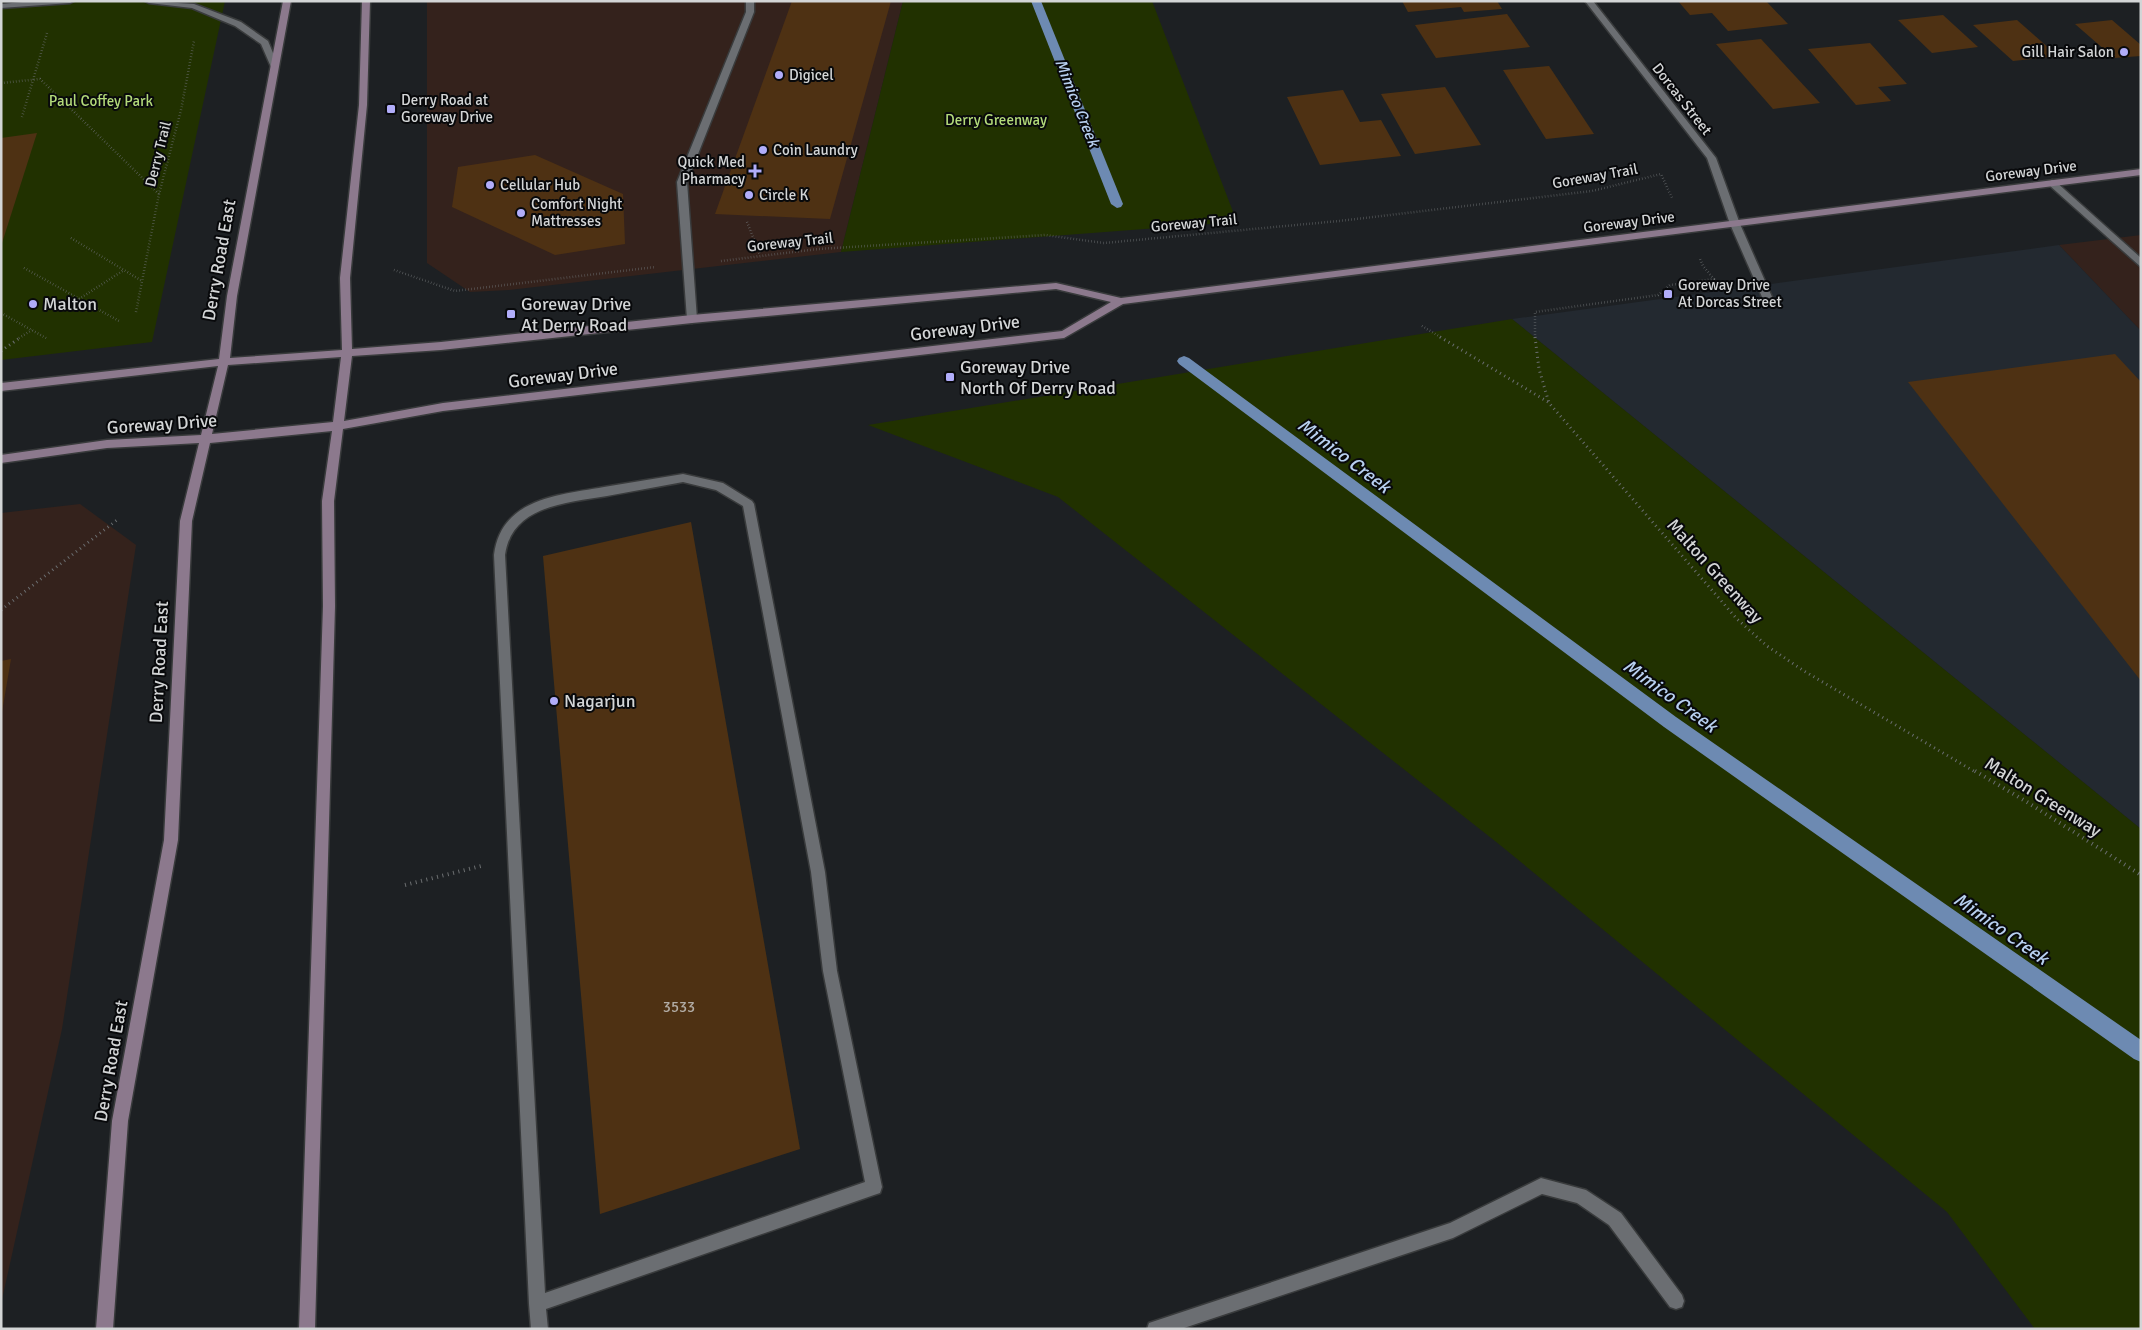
<svg xmlns="http://www.w3.org/2000/svg" width="2142" height="1330" viewBox="0 0 2142 1330" font-family="Signika,sans-serif">
  <rect width="100%" height="100%" fill="#1d2023"/>
  <g fill="#34221c">
    <polygon points="427,1 903,1 841,252 509,290 470,292 427,263"/>
    <polygon points="2141,235 2141,331 2059,245"/>
    <polygon points="80,504 136,545 62,1029 1,1304 1,513"/>
  </g>
  <polygon fill="#232930" points="2059,245 2141,331 2141,829 1512,319"/>
  <g fill="#213100">
    <polygon points="1,1 225,1 152,342 1,360"/>
    <polygon points="903,1 1152,1 1237,222 841,252"/>
    <polygon points="1512,319 2141,829 2141,1329 2035,1329 1947,1212 1500,845 1058,497 868,425"/>
  </g>
  <g fill="none" stroke-linecap="round" stroke-linejoin="round">
    <g fill="#6d8ab2" fill-rule="evenodd">
      <polygon points="1031,1 1041,1 1123,204 1121,207 1117,208 1111,204"/>
      <polygon points="1184,356 1189,358 1676,717 2141,1040 2141,1062 2134,1059 1664,727 1179,364 1177,361 1179,358"/>
    </g>
  </g>
  <g fill="#4e3113">
    <polygon points="792,1 891,1 830,219 715,214"/>
    <polygon points="1402,1 1497,1 1502,9 1464,12 1461,7 1408,12"/>
    <polygon points="1678,1 1766,1 1788,24 1728,31 1712,13 1690,15"/>
    <polygon points="1507,14 1530,47 1436,58 1415,25"/>
    <polygon points="1943,15 1978,47 1932,53 1898,20"/>
    <polygon points="2017,20 2058,56 2013,61 1973,25"/>
    <polygon points="2112,20 2141,45 2141,56 2114,58 2075,24"/>
    <polygon points="1761,39 1820,103 1773,109 1716,44"/>
    <polygon points="1870,43 1907,84 1878,87 1891,101 1856,105 1808,49"/>
    <polygon points="1549,66 1594,134 1546,139 1503,70"/>
    <polygon points="1445,87 1481,145 1415,154 1381,94"/>
    <polygon points="1343,90 1360,122 1381,120 1401,156 1320,165 1287,97"/>
    <polygon points="37,133 2,243 1,243 1,138"/>
    <polygon points="535,155 623,194 625,244 555,255 452,207 458,167"/>
    <polygon points="2115,354 2141,382 2141,681 1908,382"/>
    <polygon points="691,522 800,1149 600,1214 543,556"/>
    <polygon points="11,659 2,712 1,712 1,661"/>
  </g>
  <g fill="none" stroke-linecap="round" stroke-linejoin="round">
    <g stroke="#393b3c" stroke-width="3">
      <g id="service">
        <polygon points="33,1 74,1 70,3 1,8 1,4"/>
        <polygon points="145,1 194,4 241,22 268,41 278,65 271,67 261,44 235,26 192,8 149,3"/>
        <polygon points="746,1 754,1 754,12 687,182 697,319 692,323 687,319 677,182 746,12"/>
        <polygon points="2052,180 2055,181 2141,258 2141,267 2049,185 2047,183"/>
        <polygon points="1735,221 1740,224 1772,297 1771,299 1767,300 1762,297 1730,224"/>
        <path d="M683,474L723,483L752,501L754,504L825,872L837,971L882,1187L880,1193L874,1195L546,1309L548,1329H531L529,1304L494,555C501,498 559,495 604,487C630,483 657,478 683,474ZM683,482L716,490L743,506L811,872L823,971L865,1182L545,1293L505,555C512,505 567,503 607,496C632,491 658,487 683,482Z"/>
        <polygon points="1541,1178 1586,1190 1621,1213 1682,1295 1684,1301 1682,1307 1676,1309 1670,1307 1609,1225 1577,1203 1542,1194 1453,1238 1181,1329 1147,1329 1149,1323 1155,1321 1450,1223"/>
      </g>
    </g>
    <g stroke="#393b3c" stroke-width="3">
      <polygon id="minor" points="1585,1 1593,1 1716,158 1740,224 1738,226 1732,226 1730,224 1707,158"/>
    </g>
    <g stroke="#393b3c" stroke-width="3">
      <path id="secondary" d="M283,1H291L237,296L230,358L342,350L340,278L359,105L362,1H370L367,105L350,278L352,349L441,342L692,315L1056,283L1121,298L2141,169V175L1123,304L1064,338L443,411L343,429L334,501L335,606L315,1329H299L323,606L322,501L332,431L210,443L192,521L178,840L128,1121L113,1329H96L112,1121L164,840L180,521L199,443L107,448L1,463V455L107,440L201,435L218,366L1,391V383L219,359L227,296ZM1056,289L1111,302L1062,331L443,403L344,421L352,356L441,350L692,323ZM341,357L333,422L212,434L228,365Z"/>
    </g>
    <g stroke="#6b6e70" stroke-width="2.5" stroke-dasharray="0.5 2.5" stroke-linecap="butt">
      <polyline points="1,83 40,79 159,194"/>
      <polyline points="22,117 47,33"/>
      <polyline points="747,222 760,255"/>
      <polyline points="71,238 142,281"/>
      <polyline points="721,261 818,249 1045,235 1104,243 1339,221 1592,191 1661,174 1672,198"/>
      <polyline points="24,268 119,321"/>
      <polyline points="394,270 455,291 655,267"/>
      <polyline points="79,299 124,270"/>
      <polyline points="136,312 159,194 181,110 194,41"/>
      <polyline points="1,313 46,338"/>
      <polyline points="1422,326 1442,338"/>
      <polyline points="19,338 32,330"/>
      <polyline points="1535,338 1535,312 1658,295 1670,285 1714,279 1703,266 1700,259"/>
    </g>
    <g stroke="#6b6e70" stroke-width="3" stroke-dasharray="1 4" stroke-linecap="butt">
      <polyline points="1440,337 1548,402"/>
      <polyline points="1535,337 1539,369 1549,403 1737,619 1767,646 1804,671 1977,773"/>
      <polyline points="1,351 21,337"/>
      <polyline points="1,610 117,520"/>
    </g>
    <g stroke="#6b6e70" stroke-width="4" stroke-dasharray="1 4.5" stroke-linecap="butt">
      <polyline points="1975,771 2027,802 2141,875"/>
      <polyline points="405,885 481,866"/>
    </g>
    <use href="#service" fill="#6b6e72" fill-rule="evenodd"/>
    <use href="#minor" fill="#6b6e72" fill-rule="evenodd"/>
    <use href="#secondary" fill="#8c798d" fill-rule="evenodd"/>
  </g>
  <g fill="#b1adfa" stroke="#08090b" stroke-width="2">
    <circle cx="2124" cy="52" r="5"/>
    <circle cx="779" cy="75" r="5"/>
    <rect x="386" y="104" width="10" height="10" rx="2.5"/>
    <circle cx="763" cy="150" r="5"/>
    <path d="M752.5 163.5h5v5h5v5h-5v5h-5v-5h-5v-5h5z"/>
    <circle cx="490" cy="185" r="5"/>
    <circle cx="749" cy="195" r="5"/>
    <circle cx="521" cy="213" r="5"/>
    <rect x="1663" y="289" width="10" height="10" rx="2.5"/>
    <circle cx="33" cy="304" r="5"/>
    <rect x="506" y="309" width="10" height="10" rx="2.5"/>
    <rect x="945" y="372" width="10" height="10" rx="2.5"/>
    <circle cx="554" cy="701" r="5"/>
  </g>
  <g text-anchor="middle" dominant-baseline="central" stroke-width="4" stroke-linejoin="round" paint-order="stroke">
    <g font-size="15" fill="#d3d5d6" stroke="#08090b" text-anchor="start">
      <text x="2114" y="52" text-anchor="end">Gill Hair Salon</text>
      <text x="789" y="75">Digicel</text>
      <text x="401" y="100">Derry Road at<tspan x="401" dy="17">Goreway Drive</tspan></text>
      <text x="773" y="150">Coin Laundry</text>
      <text x="745" y="162" text-anchor="end">Quick Med<tspan x="745" dy="17">Pharmacy</tspan></text>
      <text x="500" y="185">Cellular Hub</text>
      <text x="759" y="195">Circle K</text>
      <text x="531" y="204">Comfort Night<tspan x="531" dy="17">Mattresses</tspan></text>
      <text x="1678" y="285">Goreway Drive<tspan x="1678" dy="17">At Dorcas Street</tspan></text>
    </g>
    <g font-size="15" fill="#d3d5d6" stroke="#08090b">
      <text transform="translate(1682 99) rotate(52)">Dorcas Street</text>
      <text transform="translate(158 154) rotate(-76)">Derry Trail</text>
      <text transform="translate(2031 171) rotate(-7)">Goreway Drive</text>
      <text transform="translate(1595 176) rotate(-10)">Goreway Trail</text>
      <text transform="translate(1629 222) rotate(-7)">Goreway Drive</text>
      <text transform="translate(1194 223) rotate(-5)">Goreway Trail</text>
      <text transform="translate(790 242) rotate(-6)">Goreway Trail</text>
    </g>
    <g font-size="15" fill="#b3da7a" stroke="#08090b">
      <text x="101" y="101">Paul Coffey Park</text>
      <text x="996" y="120">Derry Greenway</text>
    </g>
    <g font-size="15" fill="#b2aca5">
      <text x="679" y="1007">3533</text>
    </g>
    <g font-size="16" font-style="italic" fill="#b8d0f0" stroke="#08090b">
      <text transform="translate(1077 103) rotate(68)">Mimico Creek</text>
    </g>
    <g font-size="18" fill="#d3d5d6" stroke="#08090b">
      <text transform="translate(219 260) rotate(-80)">Derry Road East</text>
      <text transform="translate(965 328) rotate(-7)">Goreway Drive</text>
      <text transform="translate(563 375) rotate(-7)">Goreway Drive</text>
      <text transform="translate(162 424) rotate(-4)">Goreway Drive</text>
      <text transform="translate(1715 571) rotate(48)">Malton Greenway</text>
      <text transform="translate(159 662) rotate(-87)">Derry Road East</text>
      <text transform="translate(2043 797) rotate(32)">Malton Greenway</text>
      <text transform="translate(111 1061) rotate(-80)">Derry Road East</text>
    </g>
    <g font-size="18" fill="#d3d5d6" stroke="#08090b" text-anchor="start">
      <text x="43" y="304">Malton</text>
      <text x="521" y="304">Goreway Drive<tspan x="521" dy="21">At Derry Road</tspan></text>
      <text x="960" y="367">Goreway Drive<tspan x="960" dy="21">North Of Derry Road</tspan></text>
      <text x="564" y="701">Nagarjun</text>
    </g>
    <g font-size="19" font-style="italic" fill="#b8d0f0" stroke="#08090b">
      <text transform="translate(1344 456) rotate(37)">Mimico Creek</text>
      <text transform="translate(1670 696) rotate(36)">Mimico Creek</text>
      <text transform="translate(2001 929) rotate(35)">Mimico Creek</text>
    </g>
  </g>
  <rect width="2142" height="1330" fill="none" stroke="#d3d5d6" stroke-width="5"/>
</svg>
